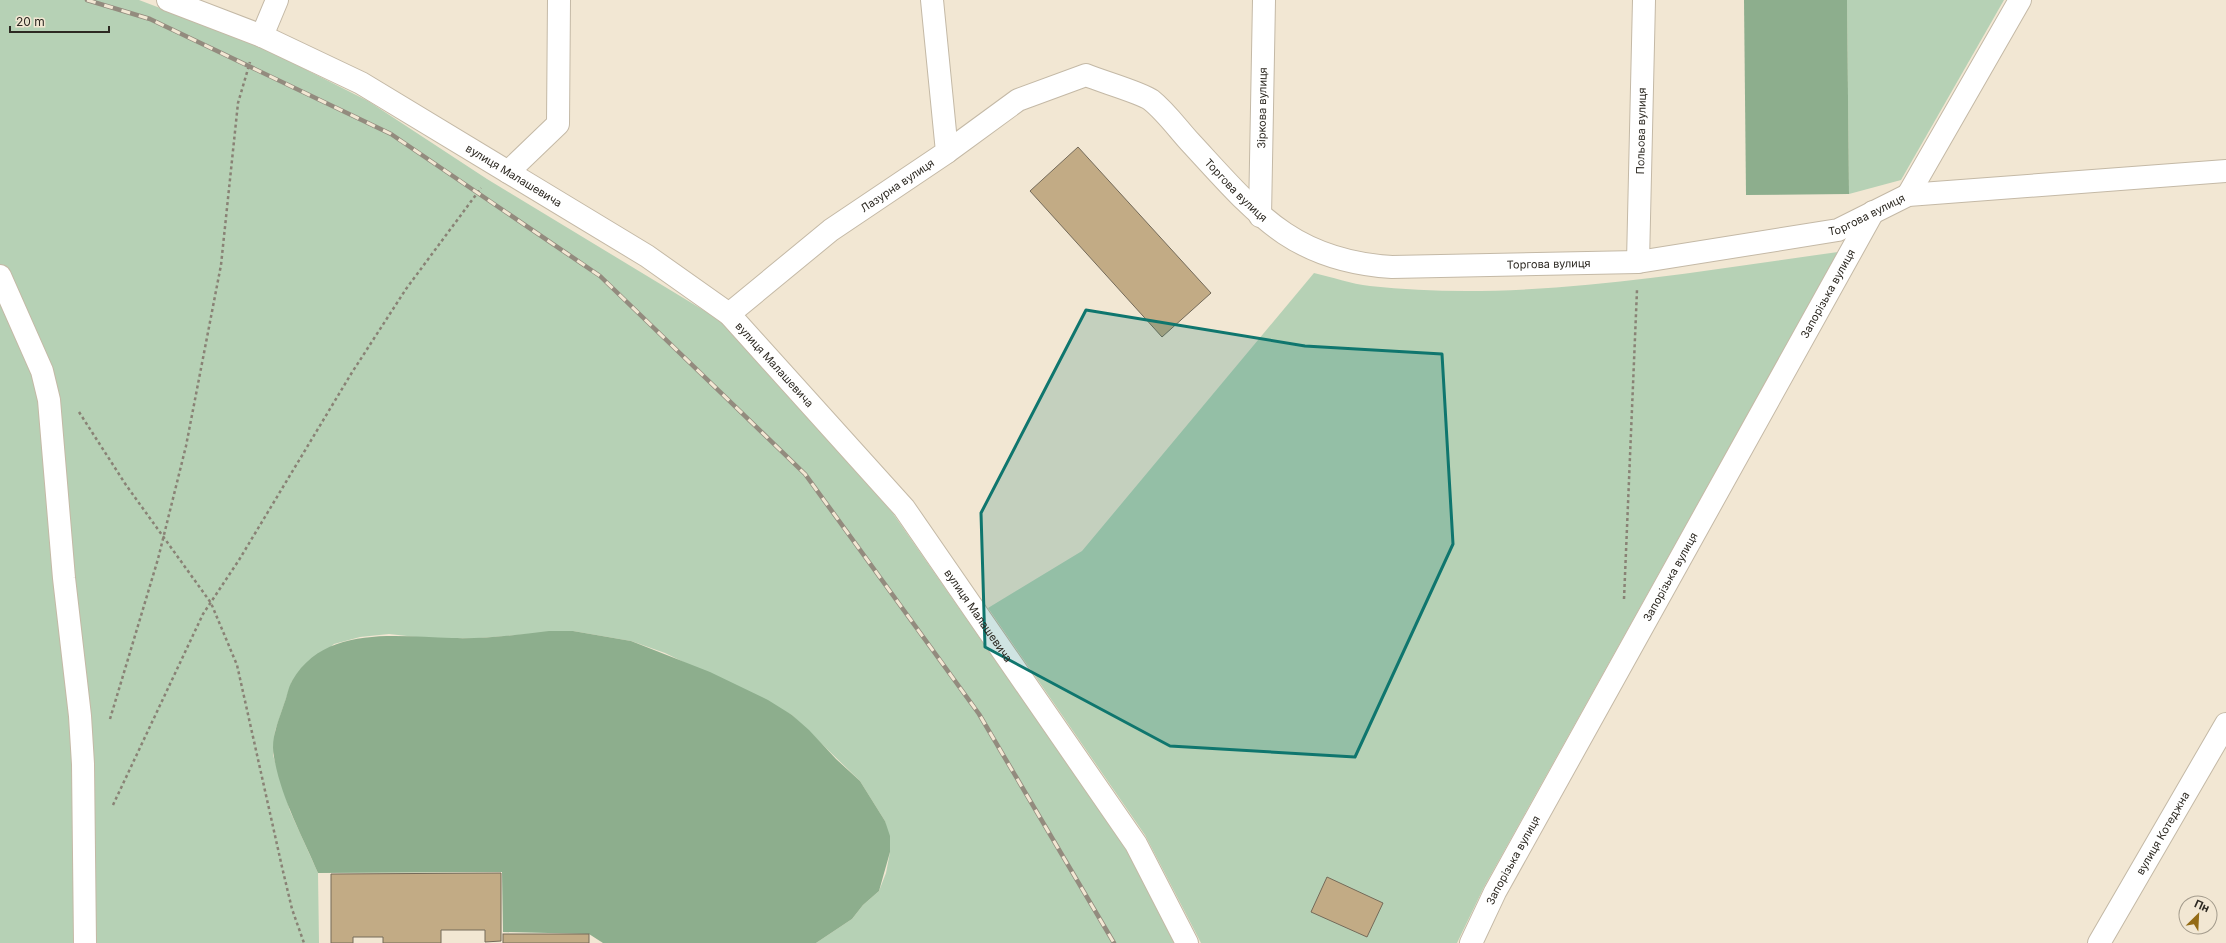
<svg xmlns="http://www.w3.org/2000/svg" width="2226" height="943" viewBox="0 0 2226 943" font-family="Inter,sans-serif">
  <rect width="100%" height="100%" fill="#f2e7d3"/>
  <g fill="#b6d1b5">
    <polygon points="0,0 139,0 257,45 368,101 487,179 723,322 892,512 1129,852 1176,943 816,943 852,919 863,905 879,891 886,873 890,852 885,821 860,781 792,715 665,653 631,641 573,631 479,638 425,638 389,634 360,637 334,644 292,681 275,731 273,755 290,811 318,873 319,943 0,943"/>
    <polygon points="1847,0 2004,0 1901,180 1849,194"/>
    <path d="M1838,252L1484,887L1457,943H1201L1145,835L988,608L1082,551L1314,273C1332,277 1351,284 1370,286C1524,303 1685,273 1838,252Z"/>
  </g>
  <g fill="#8dae8d">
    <polygon points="1744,0 1847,0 1849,194 1746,195"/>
    <path d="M549,631H573L631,641L710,672L768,700L792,715L809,730L836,759L860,781L885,821L890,836V852L879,891L863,905L852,919L816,943H603L589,934L503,932L502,872L318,873C302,835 281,798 274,757C270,739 279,720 284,704C287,697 288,688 292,681C325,624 398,637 452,638C485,639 517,635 549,631Z"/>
  </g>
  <g fill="#c2ab85" stroke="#746a59">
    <polygon points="1078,147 1211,293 1162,337 1030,191"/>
    <polygon points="501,873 501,941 485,942 485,930 441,930 441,943 383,943 383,937 353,937 353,943 331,943 331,874"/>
    <polygon points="1327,877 1383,903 1367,937 1311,912"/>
    <rect x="503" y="934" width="86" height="9"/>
  </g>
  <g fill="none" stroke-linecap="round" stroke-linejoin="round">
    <g stroke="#c4b9a6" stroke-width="24">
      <g id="street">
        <path id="s1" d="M168,0L262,36L361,83L647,256L729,314L904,508L1136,844L1187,943"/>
        <polyline points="262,36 277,0"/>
        <path id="s2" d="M947,152L1018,100L1086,75C1100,81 1142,93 1151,100C1166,112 1178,129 1190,142C1254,211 1291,261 1392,267L1638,262L1838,230L1908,195L2226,171"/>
        <polyline points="508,172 558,124 559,0"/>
        <polyline points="1908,195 2020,0"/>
        <path id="s3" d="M1260,216L1264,0"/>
        <path id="s4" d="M1638,262L1644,0"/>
        <polyline points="0,276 42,371 49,400 64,578 80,716 83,764 85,943"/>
        <path id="s5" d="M729,314L831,230L947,152L932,0"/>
        <path id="s6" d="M1471,943L1495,892L1873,212"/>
        <path id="s7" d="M2099,943L2226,724"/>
      </g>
    </g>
    <g stroke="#898275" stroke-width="2.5" stroke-dasharray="3 3" stroke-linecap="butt">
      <polyline points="79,412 126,485 211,603 237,665 282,867 292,909 304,943"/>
      <polyline points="1624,599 1637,290"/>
      <polyline points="110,719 158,559 186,446 221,265 238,103 250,62"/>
      <polyline points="113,805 203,614 239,560 351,374 406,289 481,188"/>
    </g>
    <use href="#street" stroke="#fff" stroke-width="22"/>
    <g stroke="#938b7e" stroke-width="4.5">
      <polyline id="rail" points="87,0 150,19 391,134 600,276 805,474 979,714 1114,943"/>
    </g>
    <use href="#rail" stroke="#f2e7d3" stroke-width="3" stroke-dasharray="9" stroke-linecap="butt"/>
  </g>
  <path fill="#0f766e" fill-opacity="0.2" stroke="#0f766e" stroke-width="3" stroke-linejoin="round" d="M1086,310L1305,346L1442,354L1453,544L1355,757L1170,746L985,647L981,513Z"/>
  <g text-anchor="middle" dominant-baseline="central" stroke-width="3.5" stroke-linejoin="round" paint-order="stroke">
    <g font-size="11" fill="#2d2922" stroke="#f2e7d3">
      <text stroke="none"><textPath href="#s3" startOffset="108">Зіркова вулиця</textPath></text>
      <text stroke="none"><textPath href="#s4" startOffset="131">Польова вулиця</textPath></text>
      <text stroke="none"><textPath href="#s1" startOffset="389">вулиця Малашевича</textPath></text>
      <text stroke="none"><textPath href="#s5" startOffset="212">Лазурна вулиця</textPath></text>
      <text stroke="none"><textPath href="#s2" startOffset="354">Торгова вулиця</textPath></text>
      <text stroke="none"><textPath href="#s2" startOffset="1014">Торгова вулиця</textPath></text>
      <text stroke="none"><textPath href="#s2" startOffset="690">Торгова вулиця</textPath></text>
      <text stroke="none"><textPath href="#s6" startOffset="741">Запорізька вулиця</textPath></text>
      <text stroke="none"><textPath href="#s1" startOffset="713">вулиця Малашевича</textPath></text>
      <text stroke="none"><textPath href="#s6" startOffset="417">Запорізька вулиця</textPath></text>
      <text stroke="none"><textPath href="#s1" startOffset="1037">вулиця Малашевича</textPath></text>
      <text stroke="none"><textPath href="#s7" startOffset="127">вулиця Котеджна</textPath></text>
      <text stroke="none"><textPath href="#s6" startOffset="93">Запорізька вулиця</textPath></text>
    </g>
  </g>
  <g transform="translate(2198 915) rotate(24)"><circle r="19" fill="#f2e7d3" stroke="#a39b8c"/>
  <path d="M0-3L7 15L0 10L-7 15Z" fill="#946b15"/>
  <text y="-6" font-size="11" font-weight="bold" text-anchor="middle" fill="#2d2922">Пн</text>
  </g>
  <path d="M10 26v6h99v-6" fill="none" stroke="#2d2922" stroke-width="2"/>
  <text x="16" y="26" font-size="12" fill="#2d2922" stroke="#f2e7d3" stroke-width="3" paint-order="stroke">20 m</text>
</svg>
